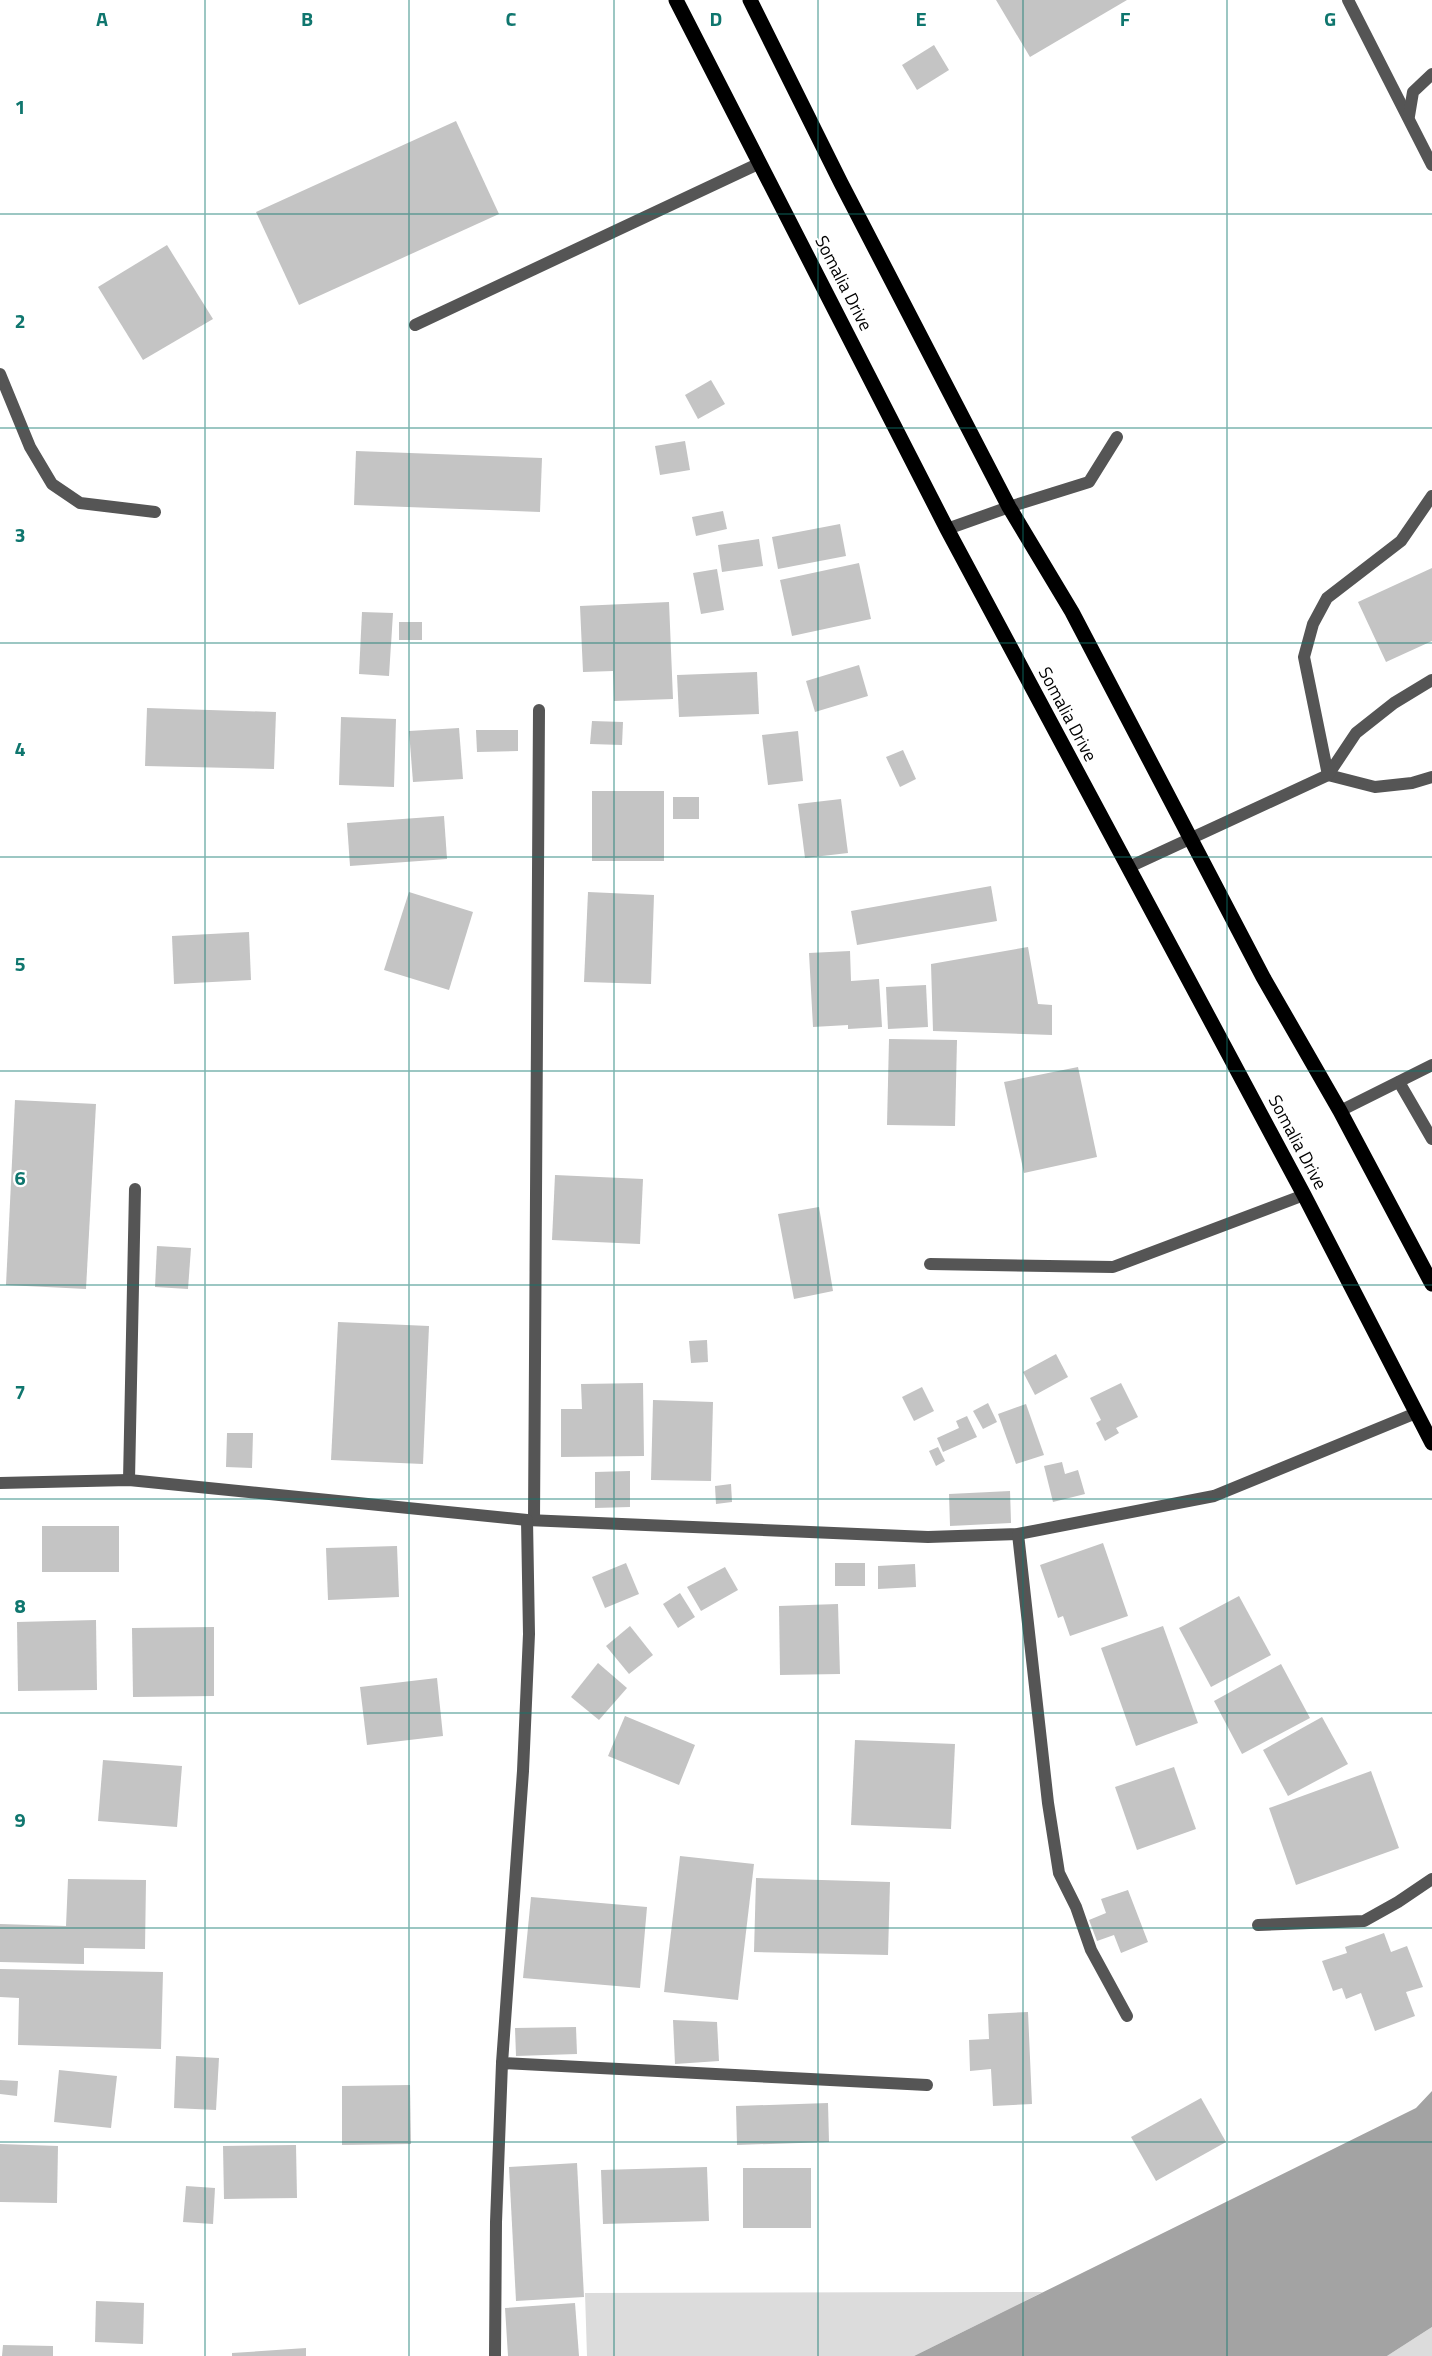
<svg xmlns="http://www.w3.org/2000/svg" width="1432" height="2356" viewBox="0 0 1432 2356" font-family="'Titillium Web',sans-serif">
  <rect width="100%" height="100%" fill="#fff"/>
  <g fill="#dcdcdc">
    <polygon points="1043,2292 914,2356 587,2356 585,2293"/>
    <polygon points="1432,2327 1432,2356 1387,2356"/>
  </g>
  <polygon fill="#a3a3a3" points="1432,2091 1432,2327 1387,2356 914,2356 1416,2108"/>
  <g fill="#c4c4c4">
    <polygon points="996,0 1127,0 1030,57"/>
    <polygon points="934,45 949,70 917,90 902,65"/>
    <polygon points="456,121 499,214 299,305 256,212"/>
    <polygon points="167,245 213,319 143,360 98,287"/>
    <polygon points="711,380 725,404 698,419 685,395"/>
    <polygon points="685,441 690,470 660,475 655,446"/>
    <polygon points="356,451 542,458 540,512 354,505"/>
    <polygon points="723,511 727,529 696,536 692,517"/>
    <polygon points="840,524 846,556 778,569 772,537"/>
    <polygon points="759,539 763,566 722,572 718,545"/>
    <polygon points="859,563 871,619 792,636 780,580"/>
    <polygon points="1432,568 1432,641 1386,662 1358,602"/>
    <polygon points="717,569 724,610 701,614 693,573"/>
    <polygon points="669,602 673,699 614,701 613,671 583,672 580,606"/>
    <polygon points="362,612 393,613 389,676 359,674"/>
    <rect x="399" y="622" width="23" height="18"/>
    <polygon points="859,665 868,696 815,712 806,681"/>
    <polygon points="757,672 759,714 679,717 677,675"/>
    <polygon points="147,708 276,712 274,769 145,766"/>
    <polygon points="341,717 396,719 394,787 339,785"/>
    <polygon points="592,721 623,722 622,745 590,744"/>
    <polygon points="459,728 463,779 413,782 409,731"/>
    <polygon points="476,730 518,730 518,751 477,752"/>
    <polygon points="798,731 803,781 768,785 762,735"/>
    <polygon points="903,750 916,779 900,787 886,757"/>
    <rect x="592" y="791" width="72" height="70"/>
    <rect x="673" y="797" width="26" height="22"/>
    <polygon points="841,799 848,853 805,858 798,804"/>
    <polygon points="444,816 447,859 350,866 347,823"/>
    <polygon points="991,886 997,921 857,945 851,911"/>
    <polygon points="409,892 473,912 449,990 384,970"/>
    <polygon points="588,892 654,895 651,984 584,982"/>
    <polygon points="249,932 251,980 174,984 172,936"/>
    <polygon points="1028,947 1038,1004 1052,1005 1052,1035 933,1031 931,964"/>
    <polygon points="850,951 851,981 879,979 882,1027 848,1029 848,1025 813,1027 809,953"/>
    <polygon points="926,985 928,1027 888,1029 886,987"/>
    <polygon points="889,1039 957,1040 955,1126 887,1125"/>
    <polygon points="1078,1067 1097,1157 1024,1173 1004,1082"/>
    <polygon points="15,1100 96,1104 86,1289 6,1285"/>
    <polygon points="555,1175 643,1179 640,1244 552,1240"/>
    <polygon points="819,1207 833,1291 794,1299 778,1214"/>
    <polygon points="157,1246 191,1248 188,1289 155,1287"/>
    <polygon points="338,1322 429,1326 423,1464 331,1460"/>
    <polygon points="707,1340 708,1362 691,1363 689,1341"/>
    <polygon points="1056,1354 1068,1377 1035,1395 1023,1372"/>
    <polygon points="643,1383 644,1456 561,1457 561,1409 582,1409 581,1384"/>
    <polygon points="1121,1383 1138,1417 1116,1428 1119,1433 1105,1441 1096,1423 1101,1420 1090,1398"/>
    <polygon points="922,1387 934,1411 914,1421 902,1397"/>
    <polygon points="653,1400 713,1402 711,1481 651,1480"/>
    <polygon points="988,1403 997,1422 983,1429 973,1411"/>
    <polygon points="1026,1404 1044,1455 1016,1464 998,1414"/>
    <polygon points="967,1416 977,1437 943,1452 937,1438 959,1428 956,1421"/>
    <polygon points="227,1433 253,1433 252,1468 226,1467"/>
    <polygon points="938,1447 945,1461 936,1466 929,1451"/>
    <polygon points="1062,1462 1065,1474 1078,1470 1085,1494 1053,1502 1044,1466"/>
    <polygon points="630,1471 630,1507 595,1508 595,1472"/>
    <polygon points="731,1484 732,1502 716,1504 715,1486"/>
    <polygon points="1010,1491 1011,1523 950,1526 949,1494"/>
    <rect x="42" y="1526" width="77" height="46"/>
    <polygon points="1103,1543 1128,1616 1070,1636 1063,1616 1058,1618 1040,1565"/>
    <polygon points="397,1546 399,1597 328,1600 326,1548"/>
    <polygon points="626,1563 639,1594 605,1608 592,1577"/>
    <rect x="835" y="1563" width="30" height="23"/>
    <polygon points="915,1564 916,1587 878,1589 878,1566"/>
    <polygon points="725,1567 738,1590 701,1611 687,1587"/>
    <polygon points="680,1593 695,1617 678,1628 663,1604"/>
    <polygon points="1239,1596 1271,1655 1211,1687 1179,1628"/>
    <polygon points="838,1604 840,1674 780,1675 779,1606"/>
    <polygon points="96,1620 97,1690 18,1691 17,1622"/>
    <polygon points="630,1626 653,1655 629,1674 606,1646"/>
    <polygon points="1163,1626 1198,1723 1136,1746 1101,1648"/>
    <polygon points="214,1627 214,1696 133,1697 132,1628"/>
    <polygon points="598,1663 627,1688 599,1720 571,1697"/>
    <polygon points="1281,1664 1310,1718 1242,1754 1214,1701"/>
    <polygon points="437,1678 443,1736 367,1745 360,1687"/>
    <polygon points="625,1716 695,1745 679,1785 608,1756"/>
    <polygon points="1322,1717 1348,1764 1288,1796 1263,1750"/>
    <polygon points="855,1740 955,1744 951,1829 851,1825"/>
    <polygon points="103,1760 182,1766 177,1827 98,1821"/>
    <polygon points="1174,1767 1196,1829 1137,1850 1115,1787"/>
    <polygon points="1371,1771 1399,1848 1296,1885 1269,1808"/>
    <polygon points="680,1856 754,1864 738,2000 664,1992"/>
    <polygon points="756,1878 890,1882 888,1955 754,1952"/>
    <polygon points="68,1879 146,1880 145,1949 84,1948 84,1964 0,1962 0,1924 66,1926"/>
    <polygon points="1128,1890 1148,1942 1121,1953 1114,1935 1097,1941 1089,1920 1106,1913 1101,1899"/>
    <polygon points="531,1897 647,1907 640,1988 523,1978"/>
    <polygon points="1384,1933 1391,1952 1407,1946 1423,1987 1406,1992 1415,2016 1375,2031 1361,1993 1346,1999 1342,1988 1333,1991 1322,1961 1347,1953 1345,1947"/>
    <polygon points="0,1969 163,1972 161,2049 18,2045 19,1998 0,1997"/>
    <polygon points="1028,2012 1032,2104 993,2106 991,2069 970,2071 969,2040 989,2039 988,2014"/>
    <polygon points="673,2020 717,2022 719,2061 675,2064"/>
    <polygon points="576,2027 577,2054 516,2056 515,2028"/>
    <polygon points="176,2056 219,2058 216,2110 174,2108"/>
    <polygon points="59,2070 117,2076 111,2128 54,2122"/>
    <polygon points="0,2080 18,2081 17,2096 0,2094"/>
    <polygon points="410,2085 411,2144 342,2145 342,2086"/>
    <polygon points="1201,2098 1226,2142 1156,2181 1131,2137"/>
    <polygon points="828,2103 829,2142 737,2145 736,2106"/>
    <polygon points="0,2144 58,2146 57,2203 0,2202"/>
    <polygon points="296,2145 297,2198 224,2199 223,2146"/>
    <polygon points="577,2163 584,2297 516,2301 509,2167"/>
    <polygon points="707,2167 709,2221 603,2224 601,2170"/>
    <rect x="743" y="2168" width="68" height="60"/>
    <polygon points="186,2186 215,2188 213,2224 183,2222"/>
    <polygon points="96,2301 144,2303 143,2344 95,2342"/>
    <polygon points="575,2303 579,2356 508,2356 505,2308"/>
    <polygon points="3,2345 53,2346 53,2356 2,2356"/>
    <polygon points="306,2348 306,2356 232,2356 232,2353"/>
  </g>
  <g fill="none" stroke-linecap="round" stroke-linejoin="round">
    <g stroke="#555" stroke-width="12">
      <polyline points="415,325 760,163"/>
      <polyline points="947,529 1009,507 1089,482 1117,437"/>
      <polyline points="1399,1082 1432,1139"/>
      <polyline points="1258,1925 1364,1921 1398,1902 1432,1879"/>
    </g>
    <g stroke="#555" stroke-width="12">
      <polyline points="1348,0 1432,165"/>
      <polyline points="1409,116 1413,92 1432,74"/>
      <polyline points="0,374 30,447 52,484 80,503 155,512"/>
      <polyline points="1328,775 1304,657 1313,624 1327,598 1401,541 1432,496"/>
      <polyline points="1340,1111 1432,1065"/>
      <polyline points="930,1264 1113,1267 1304,1195"/>
      <polyline points="129,1480 135,1189"/>
      <polyline points="0,1483 129,1480 527,1520 928,1537 1018,1534 1214,1496 1416,1413"/>
      <polyline points="534,1520 539,710"/>
      <polyline points="1018,1534 1048,1803 1059,1873 1076,1907 1091,1950 1127,2016"/>
      <polyline points="502,2063 927,2085"/>
      <polyline points="495,2356 496,2222 502,2063 523,1771 529,1634 527,1520"/>
    </g>
    <g stroke="#555" stroke-width="12">
      <polyline points="1328,775 1375,787 1412,783 1432,777"/>
      <polyline points="1129,867 1328,775 1356,733 1394,703 1432,680"/>
    </g>
    <g stroke="#000" stroke-width="15">
      <polyline points="676,0 947,529 1304,1195 1432,1443"/>
      <polyline points="750,0 841,183 1009,507 1072,612 1263,977 1340,1111 1432,1284"/>
    </g>
  </g>
  <path fill="none" stroke="#0f766e" stroke-width="1.5" stroke-opacity="0.55" d="M205,0V2356M409,0V2356M614,0V2356M818,0V2356M1023,0V2356M1227,0V2356M0,214H1432M0,428H1432M0,643H1432M0,857H1432M0,1071H1432M0,1285H1432M0,1499H1432M0,1713H1432M0,1928H1432M0,2142H1432"/>
  <g text-anchor="middle" dominant-baseline="central" stroke-width="4.5" stroke-linejoin="round" paint-order="stroke">
    <g font-size="18" fill="#000" stroke="#fff">
      <text transform="translate(844 283) rotate(63)">Somalia Drive</text>
      <text transform="translate(1068 714) rotate(62)">Somalia Drive</text>
      <text transform="translate(1298 1142) rotate(62)">Somalia Drive</text>
    </g>
  </g>
  <g font-size="20" text-anchor="middle" font-weight="bold" fill="#0f766e" stroke="#fff" stroke-width="4.5" stroke-linejoin="round" paint-order="stroke">
    <text x="102" y="26">A</text>
    <text x="307" y="26">B</text>
    <text x="511" y="26">C</text>
    <text x="716" y="26">D</text>
    <text x="921" y="26">E</text>
    <text x="1125" y="26">F</text>
    <text x="1330" y="26">G</text>
    <text x="20" y="114">1</text>
    <text x="20" y="328">2</text>
    <text x="20" y="542">3</text>
    <text x="20" y="756">4</text>
    <text x="20" y="971">5</text>
    <text x="20" y="1185">6</text>
    <text x="20" y="1399">7</text>
    <text x="20" y="1613">8</text>
    <text x="20" y="1827">9</text>
  </g>
</svg>
